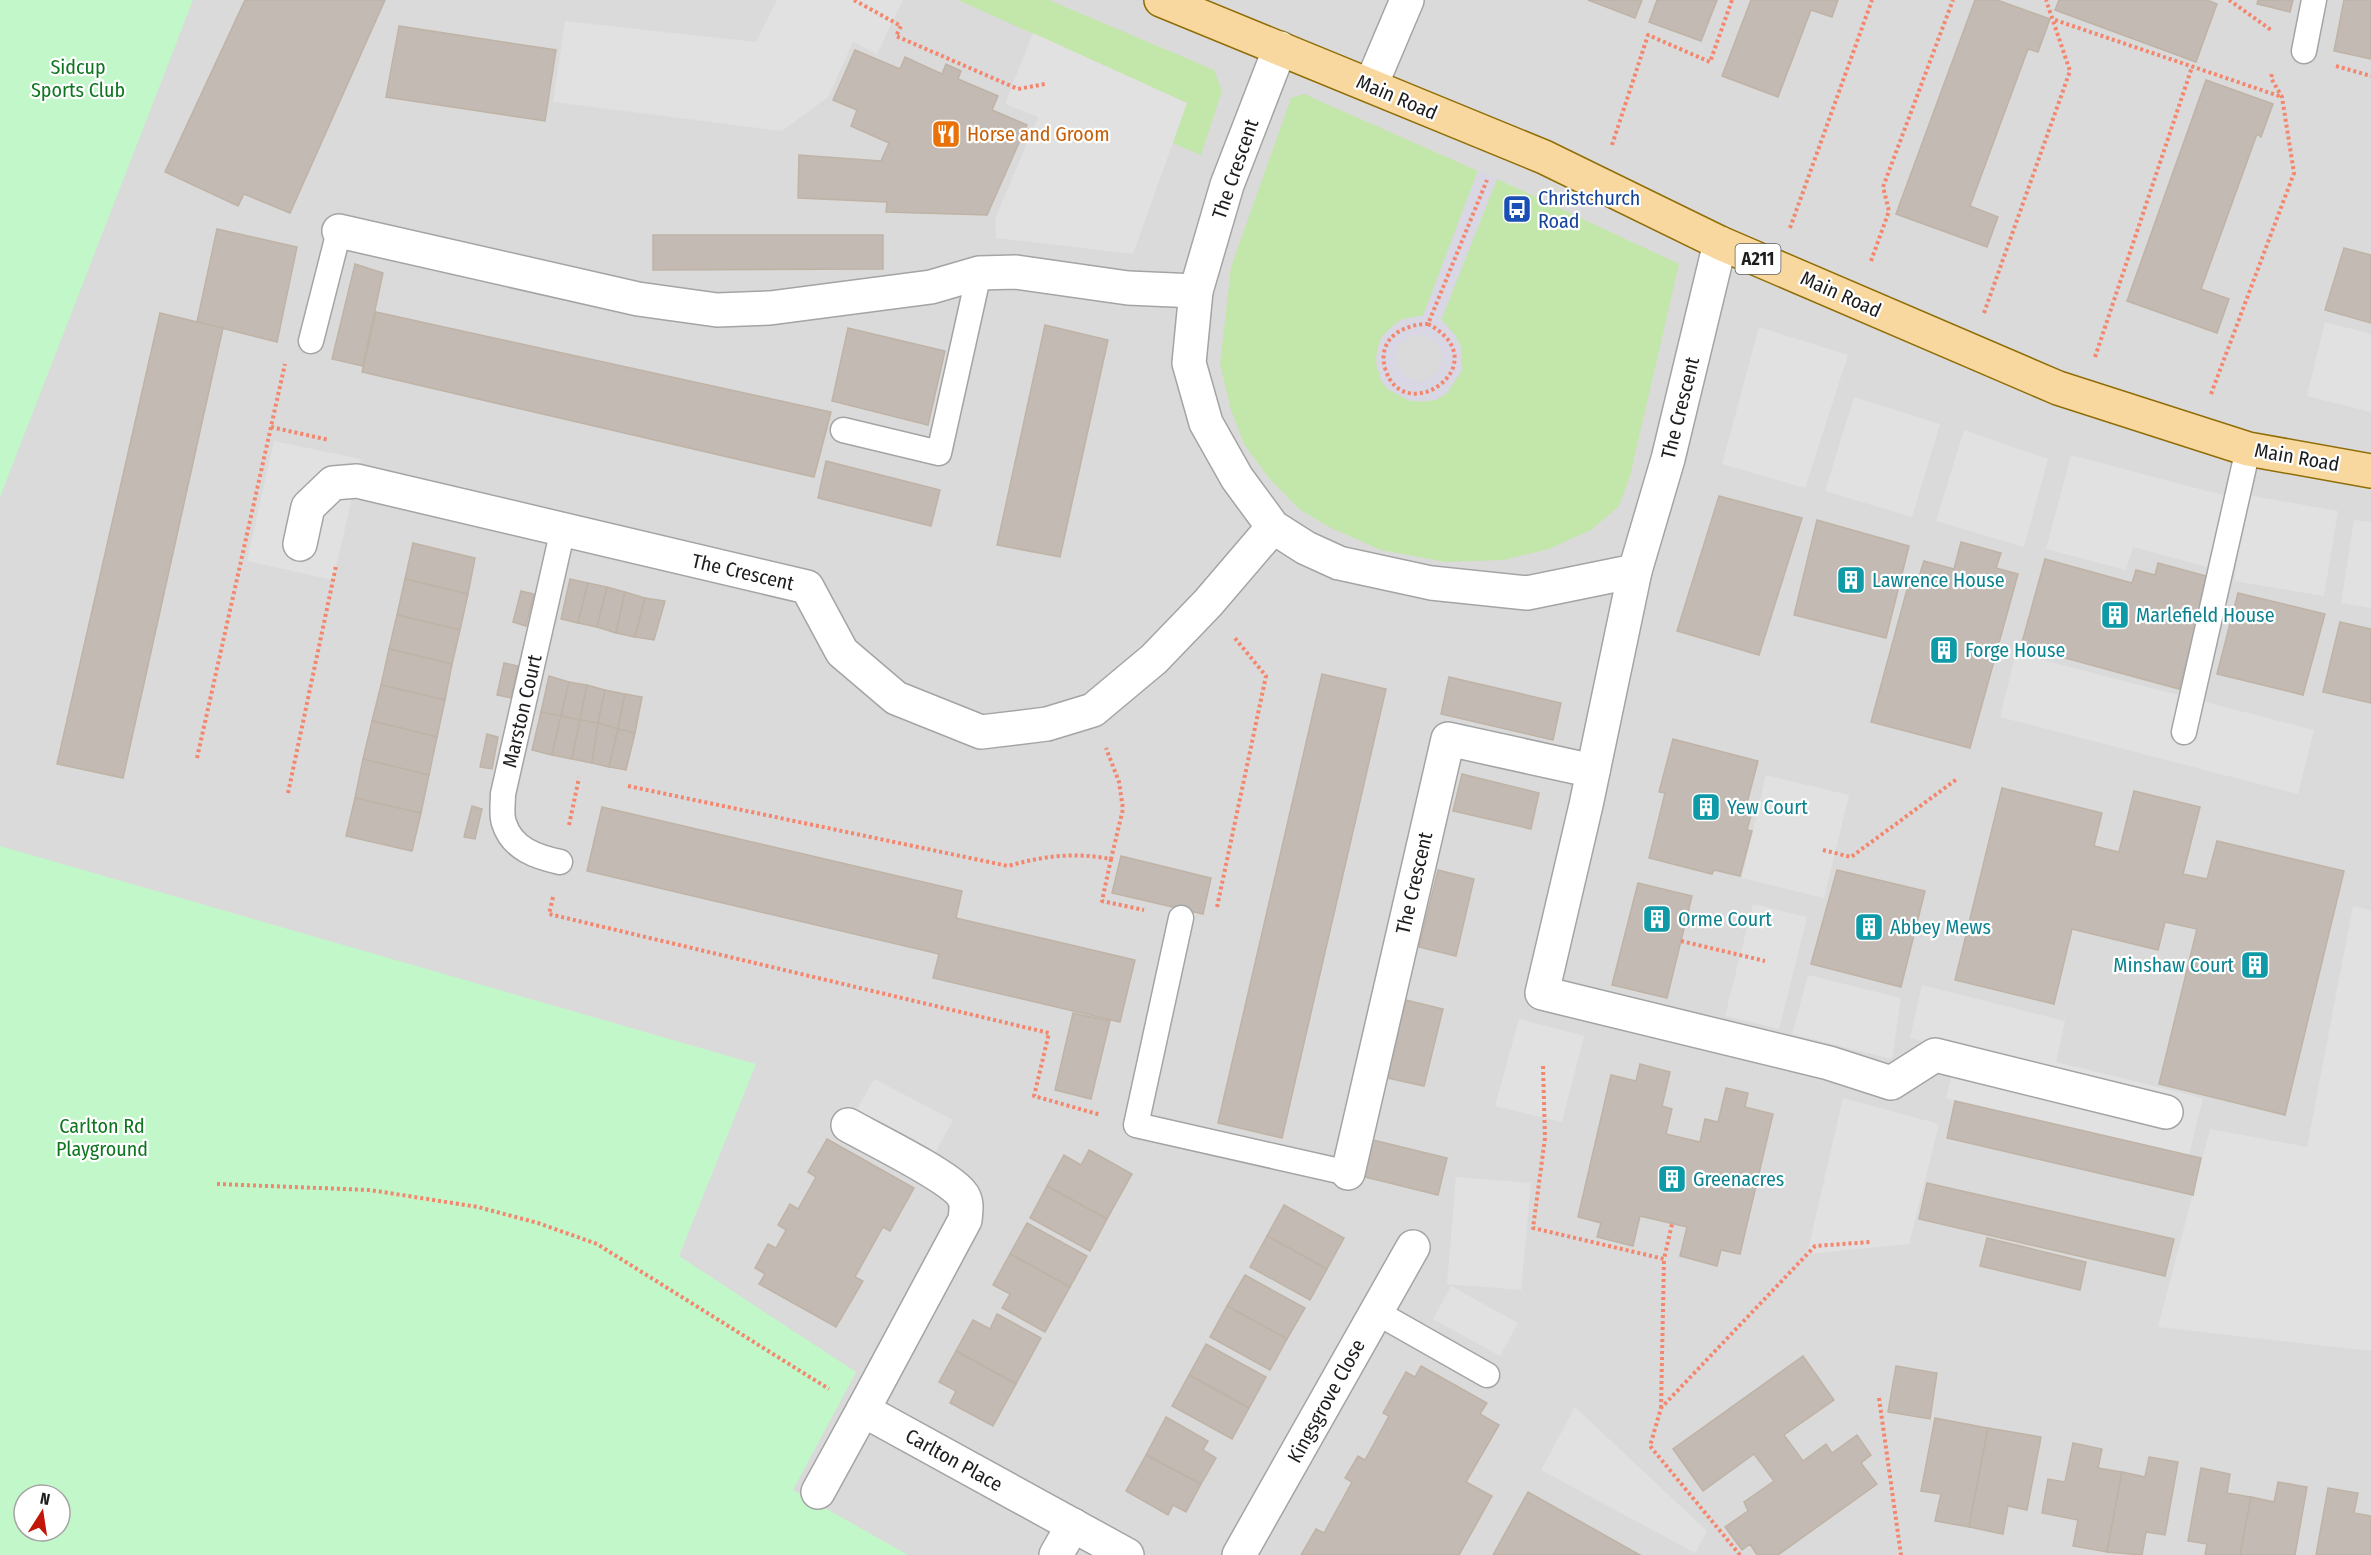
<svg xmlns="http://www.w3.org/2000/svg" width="2371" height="1555" viewBox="0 0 2371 1555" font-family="'Fira Sans Condensed',sans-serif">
  <rect width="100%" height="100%" fill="#eeebe3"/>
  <path fill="#dbdada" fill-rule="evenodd" d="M0,0H2371V1555H0ZM24,1495H60V1531H24Z"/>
  <g fill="#c3e6aa">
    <polygon points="958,0 1049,0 1214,70 1222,91 1201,155 1173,143 1186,103"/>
    <path d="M1304,94L1478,171L1423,316C1392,316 1373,340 1377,370C1401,393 1412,414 1447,393V325L1441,320L1497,179L1679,264L1630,476L1619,506L1591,530L1549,549L1504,560L1445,562L1381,550L1331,528L1299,509L1268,477L1244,444L1231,410L1220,364L1231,267L1291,98Z"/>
  </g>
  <g fill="#c1f7c9" fill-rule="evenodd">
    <polygon points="0,0 193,0 0,497"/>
    <path d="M0,846L756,1064L679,1256L856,1372L793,1490L908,1555H0ZM24,1495H60V1531H24Z"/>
  </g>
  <g fill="#e1e1e1">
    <polygon points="777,0 903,0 877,54 853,42 828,97 782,131 553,102 565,21 756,42"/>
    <polygon points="1033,33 1187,103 1133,254 996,238 995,219 1038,117 1005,104"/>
    <polygon points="2325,322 2371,334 2371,412 2307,396"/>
    <polygon points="1759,327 1848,355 1805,488 1722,464"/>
    <polygon points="1854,397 1940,424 1912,517 1825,491"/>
    <polygon points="1964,430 2048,459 2024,547 1936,521"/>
    <polygon points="274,441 361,459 333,580 247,561"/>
    <polygon points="2071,455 2226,496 2207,567 2133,547 2126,570 2046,549"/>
    <polygon points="2247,495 2338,511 2324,596 2234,581"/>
    <polygon points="2354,520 2371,522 2371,608 2341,603"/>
    <polygon points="2016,653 2314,730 2298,794 2000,717"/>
    <polygon points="1766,775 1849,795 1824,898 1742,878"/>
    <polygon points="1753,904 1807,917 1779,1029 1725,1016"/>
    <polygon points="2353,906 2371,910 2371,1351 2158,1327 2210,1129 2307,1147"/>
    <polygon points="1808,975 1901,998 1892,1059 1792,1034"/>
    <polygon points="1922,985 2065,1021 2056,1062 2203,1098 2189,1155 1946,1098 1958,1050 1910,1038"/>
    <polygon points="1519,1019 1584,1036 1562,1122 1495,1106"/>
    <polygon points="874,1079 953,1120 935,1153 856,1111"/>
    <polygon points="1843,1098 1939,1124 1909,1244 1807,1254"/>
    <polygon points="1456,1177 1531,1183 1521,1290 1447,1284"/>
    <polygon points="1451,1286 1518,1323 1500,1356 1433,1319"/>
    <polygon points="1575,1407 1707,1531 1695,1553 1541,1470"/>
  </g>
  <path fill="#d8d7e3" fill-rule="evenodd" d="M1478,171L1497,179L1441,320L1455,335L1461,347V372L1447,393L1436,400L1410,401L1389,390L1381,381L1376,358L1378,347L1382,336L1400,320L1423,316ZM1417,335L1433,339L1442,352L1440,368L1435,374L1422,381H1415L1402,374L1396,361L1398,346L1410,337Z"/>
  <g fill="#c2bab3" stroke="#bfb3a6" stroke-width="1.5">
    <polygon points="245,0 385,0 290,213 244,194 238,206 165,172"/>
    <polygon points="1588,0 1642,0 1635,18"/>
    <polygon points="1657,0 1717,0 1701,41 1649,22"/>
    <polygon points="1751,0 1838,0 1832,17 1811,10 1778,97 1722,76"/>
    <polygon points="1975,0 1997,0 2050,19 2038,52 2028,49 1970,206 1998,217 1987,247 1896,214"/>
    <polygon points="2059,0 2207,0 2217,4 2196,62 2055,10"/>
    <polygon points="2258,0 2293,0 2290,12 2257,4"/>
    <polygon points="2344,0 2371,0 2371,59 2334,51"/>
    <polygon points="399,26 556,50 545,121 386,97"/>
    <polygon points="855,50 900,69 905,57 942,74 946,64 961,71 958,79 998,96 992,110 1027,125 987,215 886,212 887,202 798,198 799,155 881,161 889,143 851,126 857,110 833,100"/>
    <polygon points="2206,80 2273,104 2261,137 2257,134 2201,289 2229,299 2217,333 2127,301"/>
    <polygon points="217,229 297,247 277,342 197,322"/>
    <polygon points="653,235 883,235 883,269 653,270"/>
    <polygon points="2344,248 2371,255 2371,323 2325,310"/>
    <polygon points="355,264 383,273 363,366 332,359"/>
    <polygon points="376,312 831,412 814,477 362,372"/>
    <polygon points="160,313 223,328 123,778 57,764"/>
    <polygon points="1045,325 1108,340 1060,557 997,545"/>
    <polygon points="848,328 945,351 928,425 832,401"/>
    <polygon points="826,461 940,490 931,526 818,498"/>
    <polygon points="1719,496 1802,518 1759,655 1677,631"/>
    <polygon points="1817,520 1909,546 1886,638 1794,615"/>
    <polygon points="1961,542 2001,553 1996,568 2018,574 1970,748 1871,722 1911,575 1919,577 1924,561 1954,569"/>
    <polygon points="413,543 475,558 468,594 405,579"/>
    <polygon points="2045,559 2132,583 2136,570 2155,575 2158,563 2210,577 2179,689 2021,646"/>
    <polygon points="405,579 468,594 460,630 397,615"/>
    <polygon points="570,579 588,583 578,623 561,619"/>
    <polygon points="588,583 607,587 597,627 578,623"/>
    <polygon points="607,587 625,592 616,633 597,627"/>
    <polygon points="521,591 534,594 526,626 513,622"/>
    <polygon points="625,592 645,598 635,637 616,633"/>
    <polygon points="2238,593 2325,614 2303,695 2217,674"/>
    <polygon points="645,598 665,601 654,640 635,637"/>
    <polygon points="397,615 460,630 452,664 389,649"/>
    <polygon points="2340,622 2371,629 2371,703 2323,692"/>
    <polygon points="389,649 452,664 445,700 381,685"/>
    <polygon points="504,663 518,666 511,698 497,695"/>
    <polygon points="1322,674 1386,689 1282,1138 1218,1123"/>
    <polygon points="549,676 569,682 561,716 541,712"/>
    <polygon points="1449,677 1561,703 1553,740 1441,714"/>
    <polygon points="569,682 587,685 580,720 561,716"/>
    <polygon points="381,685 445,700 437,737 372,721"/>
    <polygon points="587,685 605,690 598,723 580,720"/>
    <polygon points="605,690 625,694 618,729 598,723"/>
    <polygon points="625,694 642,697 635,733 618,729"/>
    <polygon points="541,712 561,716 552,755 532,750"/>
    <polygon points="561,716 580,720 572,759 552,755"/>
    <polygon points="580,720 598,723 592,763 572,759"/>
    <polygon points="372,721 437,737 429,775 363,759"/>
    <polygon points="598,723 618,729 609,767 592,763"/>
    <polygon points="618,729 635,733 626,770 609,767"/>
    <polygon points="487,734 498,737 492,769 480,767"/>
    <polygon points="1673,739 1758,761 1746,807 1753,808 1747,830 1752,831 1740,876 1714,870 1712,874 1649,858 1665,793 1659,792"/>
    <polygon points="363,759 429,775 421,813 355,798"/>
    <polygon points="1462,774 1539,793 1531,829 1453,811"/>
    <polygon points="2002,788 2102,813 2094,846 2119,852 2134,791 2200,807 2183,874 2207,879 2217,841 2344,871 2285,1115 2159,1084 2197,929 2165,922 2158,950 2072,929 2054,1004 1955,980"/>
    <polygon points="355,798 421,813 412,851 346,836"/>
    <polygon points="472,806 482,809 475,839 464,837"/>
    <polygon points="602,807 962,891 956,918 1135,960 1120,1022 933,978 939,954 587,871"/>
    <polygon points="1121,856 1211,878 1203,914 1112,893"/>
    <polygon points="1438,870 1474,879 1456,956 1419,947"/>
    <polygon points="1837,870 1925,891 1901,987 1811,964"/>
    <polygon points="1638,883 1692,896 1667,998 1612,985"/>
    <polygon points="1406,1000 1443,1009 1424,1086 1387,1078"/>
    <polygon points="1073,1013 1110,1021 1091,1099 1055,1090"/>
    <polygon points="1640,1064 1670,1072 1662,1106 1672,1109 1666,1134 1700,1142 1705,1119 1718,1122 1726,1088 1748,1093 1745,1107 1773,1114 1740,1254 1721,1250 1717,1266 1680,1256 1687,1227 1640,1216 1633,1246 1597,1237 1601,1223 1578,1217 1611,1075 1636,1081"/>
    <polygon points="1955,1101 2201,1158 2193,1195 1947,1138"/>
    <polygon points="827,1139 914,1188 890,1231 883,1227 855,1277 863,1281 836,1327 759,1284 765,1274 755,1268 768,1244 776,1248 786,1230 778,1225 790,1204 798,1209 816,1177 808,1172"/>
    <polygon points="1369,1139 1447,1158 1438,1195 1361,1176"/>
    <polygon points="1089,1150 1132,1174 1107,1219 1047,1186 1064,1155 1081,1165"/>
    <polygon points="1927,1183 2174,1239 2165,1276 1919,1219"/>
    <polygon points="1047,1186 1107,1219 1090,1251 1030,1218"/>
    <polygon points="1284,1205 1344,1238 1327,1269 1267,1236"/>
    <polygon points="1027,1223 1087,1256 1070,1287 1010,1254"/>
    <polygon points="1267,1236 1327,1269 1310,1300 1250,1267"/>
    <polygon points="1987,1238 2086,1262 2080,1290 1980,1266"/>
    <polygon points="1010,1254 1070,1287 1045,1332 1002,1308 1010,1294 993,1285"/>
    <polygon points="1245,1275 1305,1308 1287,1339 1227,1306"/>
    <polygon points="1227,1306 1287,1339 1270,1370 1210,1337"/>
    <polygon points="997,1314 1041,1338 1016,1384 956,1351 973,1320 990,1329"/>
    <polygon points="1206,1344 1266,1377 1249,1408 1189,1375"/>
    <polygon points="956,1351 1016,1384 993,1426 950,1403 956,1391 939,1382"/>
    <polygon points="1803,1356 1834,1400 1784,1435 1803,1461 1826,1444 1832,1453 1857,1435 1871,1455 1861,1463 1877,1484 1778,1555 1757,1555 1750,1544 1742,1550 1725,1527 1748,1511 1744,1502 1774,1481 1754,1454 1703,1491 1673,1449"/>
    <polygon points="1421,1366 1487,1403 1480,1414 1499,1425 1466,1482 1492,1496 1459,1555 1301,1555 1316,1529 1324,1533 1352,1482 1345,1478 1358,1456 1365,1460 1389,1416 1383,1413 1406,1372 1415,1377"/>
    <polygon points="1896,1366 1937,1373 1930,1419 1888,1412"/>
    <polygon points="1189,1375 1249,1408 1232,1439 1172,1406"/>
    <polygon points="1166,1417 1208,1441 1203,1450 1216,1458 1201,1484 1146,1455"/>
    <polygon points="1935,1418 1988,1428 1969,1527 1935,1521 1941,1494 1921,1491"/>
    <polygon points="1988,1428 2041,1437 2027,1510 2008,1506 2003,1534 1969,1527"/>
    <polygon points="2073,1443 2102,1449 2098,1468 2122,1472 2107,1552 2073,1546 2078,1520 2042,1513 2048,1479 2065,1482"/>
    <polygon points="1146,1455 1201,1484 1186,1512 1173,1505 1168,1515 1126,1491"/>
    <polygon points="2149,1457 2178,1462 2165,1535 2146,1532 2142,1555 2107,1552 2122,1472 2145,1477"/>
    <polygon points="2201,1468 2230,1474 2227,1493 2251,1497 2240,1555 2205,1555 2207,1544 2188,1541"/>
    <polygon points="2278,1482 2307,1487 2295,1555 2240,1555 2251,1497 2274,1502"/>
    <polygon points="2328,1488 2358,1493 2354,1513 2371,1516 2371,1555 2316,1555"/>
    <polygon points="1528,1492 1640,1555 1493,1555"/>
  </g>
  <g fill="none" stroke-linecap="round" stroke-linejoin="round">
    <g stroke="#a4a4a4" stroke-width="27">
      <g id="lane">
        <polyline points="2304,51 2314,0"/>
        <polyline points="311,341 339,231"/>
        <polyline points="843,430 939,453 979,273"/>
        <polyline points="2184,732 2248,449"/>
        <path d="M560,862C537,857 512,849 504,823C501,815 503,803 503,794L563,529"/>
        <polyline points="1181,918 1136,1125 1348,1173"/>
        <polyline points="1376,1312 1487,1375"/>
      </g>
    </g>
    <g stroke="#a4a4a4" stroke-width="36">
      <g id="street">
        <polyline points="1280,48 1227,185 1196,291 1189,363 1206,423 1237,478 1273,527 1306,548 1339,563 1431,583 1527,593 1635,571 1668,459 1720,243"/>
        <polyline points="1371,85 1407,0"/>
        <polyline points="339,231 638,299 717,310 770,308 931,287 979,273 1016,272 1128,288 1196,291"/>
        <polyline points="300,544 308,507 333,483 357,481 807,587 842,652 896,698 981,732 1047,724 1093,710 1154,659 1208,603 1273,527"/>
        <polyline points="1635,571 1586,805 1542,993 1829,1063 1891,1083 1935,1055 2166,1112"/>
        <path d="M848,1125C873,1139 945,1174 961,1193C968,1201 966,1210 965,1220L863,1410"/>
        <polyline points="1348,1173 1448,739 1593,771"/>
        <polyline points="818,1492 863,1410 1127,1555"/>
        <polyline points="1056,1555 1073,1525"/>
        <polyline points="1239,1555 1413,1247"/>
      </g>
    </g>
    <g stroke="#906d06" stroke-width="36">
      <polyline id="primary" points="1161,0 1544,157 1720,243 2058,388 2248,449 2371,471"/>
    </g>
    <g stroke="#f4866e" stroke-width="4" stroke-dasharray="3 3" stroke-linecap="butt">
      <polyline points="854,0 901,26 896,36 1018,89 1045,84"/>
      <polyline points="2229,0 2271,30"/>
      <polyline points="2055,20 2282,97"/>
      <polyline points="2336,66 2371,76"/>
      <polyline points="1612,145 1648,35 1710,62 1732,0"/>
      <polyline points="1790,228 1872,0"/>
      <polyline points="1871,261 1889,211 1883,187 1953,0"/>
      <polyline points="1984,313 2070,71 2046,0"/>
      <path d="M1428,324C1501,363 1403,431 1385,368C1377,338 1404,324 1428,324L1487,180"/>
      <polyline points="2095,357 2192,67"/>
      <polyline points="2211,394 2294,173 2282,97 2271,78 2272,73"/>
      <polyline points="271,427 329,440"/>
      <polyline points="197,758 285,364"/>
      <path d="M628,786L1008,866C1043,856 1074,852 1111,859L1123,809L1119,782L1106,748"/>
      <polyline points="288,793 336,566"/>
      <polyline points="569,825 579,778"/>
      <polyline points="1823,850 1851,857 1957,779"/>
      <polyline points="1111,859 1102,901 1144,910"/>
      <polyline points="553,897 549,914 1049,1033 1034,1096 1101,1115"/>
      <polyline points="1217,907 1266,676 1234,637"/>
      <polyline points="1681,941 1765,961"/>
      <polyline points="1543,1066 1545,1138 1533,1228 1664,1259 1672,1224"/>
      <polyline points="217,1184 370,1190 478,1207 538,1223 597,1244 829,1389"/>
      <polyline points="1879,1398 1901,1555"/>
      <polyline points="1661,1408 1664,1259"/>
      <polyline points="1740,1555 1650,1446 1661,1408 1815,1246 1870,1242"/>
    </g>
    <use href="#lane" stroke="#fff" stroke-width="24"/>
    <use href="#street" stroke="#fff" stroke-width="33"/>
    <use href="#primary" stroke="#f8d89e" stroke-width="33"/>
  </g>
  <defs>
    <g id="restaurant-square" transform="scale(1.5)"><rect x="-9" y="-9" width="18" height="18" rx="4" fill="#e8710a" stroke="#fff"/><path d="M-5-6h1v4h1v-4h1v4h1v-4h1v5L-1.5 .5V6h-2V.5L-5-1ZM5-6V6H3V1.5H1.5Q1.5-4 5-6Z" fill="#fff"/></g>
    <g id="bus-square" transform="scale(1.5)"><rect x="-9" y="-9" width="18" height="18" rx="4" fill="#1a4fb4" stroke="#fff"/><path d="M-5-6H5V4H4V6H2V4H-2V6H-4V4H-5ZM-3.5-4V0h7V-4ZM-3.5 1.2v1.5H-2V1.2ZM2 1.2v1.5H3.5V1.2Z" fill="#fff"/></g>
    <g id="building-square" transform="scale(1.5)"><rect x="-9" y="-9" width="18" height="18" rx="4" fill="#0f9aa8" stroke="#fff"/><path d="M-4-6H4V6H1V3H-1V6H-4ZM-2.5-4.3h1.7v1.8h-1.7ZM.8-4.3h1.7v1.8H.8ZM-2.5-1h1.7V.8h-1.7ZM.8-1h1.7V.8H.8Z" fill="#fff"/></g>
  </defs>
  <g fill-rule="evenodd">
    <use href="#restaurant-square" x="946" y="134"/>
    <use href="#bus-square" x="1517" y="209"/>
    <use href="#building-square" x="1851" y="580"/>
    <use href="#building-square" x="2115" y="615"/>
    <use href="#building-square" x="1944" y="650"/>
    <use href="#building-square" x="1706" y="807"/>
    <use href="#building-square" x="1657" y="919"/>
    <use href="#building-square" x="1869" y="927"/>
    <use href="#building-square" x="2255" y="965"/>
    <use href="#building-square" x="1672" y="1179"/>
  </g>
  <g text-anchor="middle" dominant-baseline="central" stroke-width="4.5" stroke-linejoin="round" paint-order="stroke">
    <rect fill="#fff" stroke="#616161" stroke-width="1.5" x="1735.5" y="244" width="45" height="30" rx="4.5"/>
    <g font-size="18" font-weight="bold" fill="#1d1d1d">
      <text x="1758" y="259">A211</text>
    </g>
    <g font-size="20" fill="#0f7620" stroke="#fff">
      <text x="78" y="67">Sidcup<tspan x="78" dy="23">Sports Club</tspan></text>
      <text x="102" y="1126">Carlton Rd<tspan x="102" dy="23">Playground</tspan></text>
    </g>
    <g font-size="20" fill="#1d1d1d" stroke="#fff">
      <text transform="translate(1397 97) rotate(23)">Main Road</text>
      <text transform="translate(1235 169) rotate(-71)">The Crescent</text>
      <text transform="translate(1841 294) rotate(24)">Main Road</text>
      <text transform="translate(1680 408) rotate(-76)">The Crescent</text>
      <text transform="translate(2297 457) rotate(10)">Main Road</text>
      <text transform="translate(743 572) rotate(13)">The Crescent</text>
      <text transform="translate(522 711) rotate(-77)">Marston Court</text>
      <text transform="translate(1414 883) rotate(-77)">The Crescent</text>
      <text transform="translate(1326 1401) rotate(-61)">Kingsgrove Close</text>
      <text transform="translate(954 1460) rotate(29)">Carlton Place</text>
    </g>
    <g font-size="20" fill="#c56008" stroke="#fff" text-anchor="start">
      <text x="967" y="134">Horse and Groom</text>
    </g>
    <g font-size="20" fill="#164399" stroke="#fff" text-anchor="start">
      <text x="1538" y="198">Christchurch<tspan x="1538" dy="23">Road</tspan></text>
    </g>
    <g font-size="20" fill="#0d838f" stroke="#fff" text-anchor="start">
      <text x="1872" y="580">Lawrence House</text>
      <text x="2136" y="615">Marlefield House</text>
      <text x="1965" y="650">Forge House</text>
      <text x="1727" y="807">Yew Court</text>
      <text x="1678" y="919">Orme Court</text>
      <text x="1890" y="927">Abbey Mews</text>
      <text x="2234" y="965" text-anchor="end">Minshaw Court</text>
      <text x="1693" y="1179">Greenacres</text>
    </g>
  </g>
  <g transform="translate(42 1513) rotate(12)"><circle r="28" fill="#ffffff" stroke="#a5a5a5" stroke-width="1.5"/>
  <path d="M0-4.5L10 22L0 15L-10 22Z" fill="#c21608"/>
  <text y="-9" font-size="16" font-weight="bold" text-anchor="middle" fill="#1d1d1d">N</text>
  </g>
</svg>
